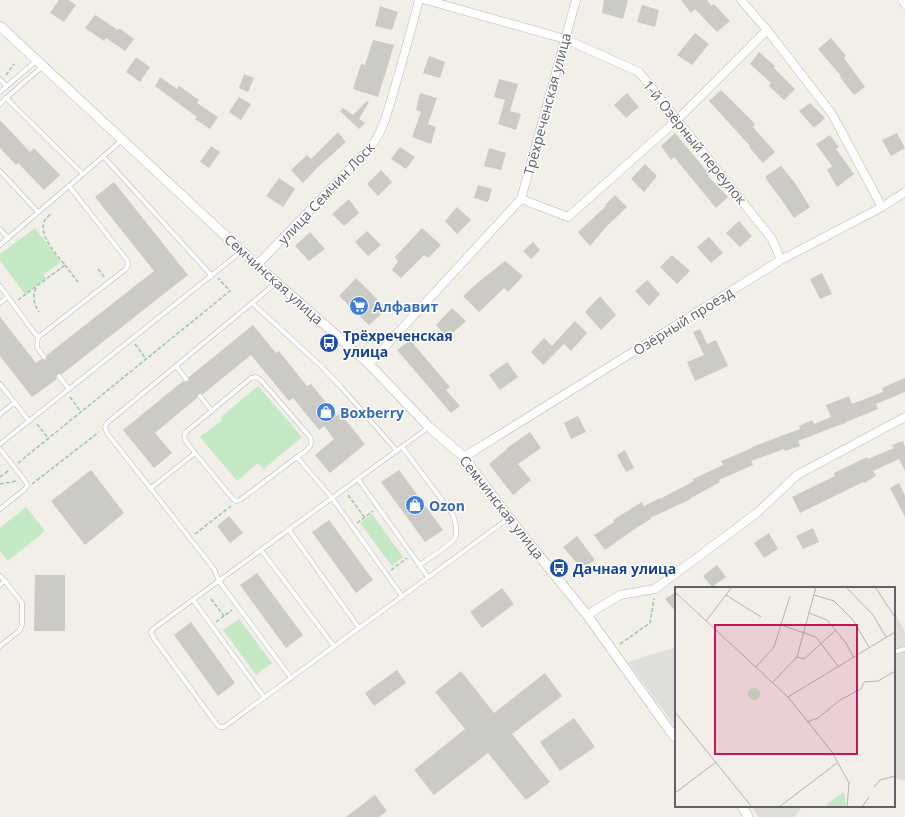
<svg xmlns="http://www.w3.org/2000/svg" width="905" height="817" viewBox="0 0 905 817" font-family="'Open Sans',sans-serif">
  <rect width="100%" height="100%" fill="#f1efe8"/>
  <g fill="#e0deda">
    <polygon points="894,611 905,632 905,781 894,778"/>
    <polygon points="676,647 676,728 628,662"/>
    <polygon points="752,806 803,806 794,817 758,817"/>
  </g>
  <g fill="#c5e8c5">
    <polygon points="35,228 61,262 43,275 46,278 25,294 0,261 0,254"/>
    <polygon points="258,386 302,437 264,469 258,463 237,481 200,437 222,420 220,418"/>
    <polygon points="26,507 45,531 8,561 0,551 0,528"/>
    <polygon points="372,514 403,557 392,566 360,523"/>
    <polygon points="239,619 272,663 256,675 223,630"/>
  </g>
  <g fill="#cccac5">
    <polygon points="59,0 69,0 76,5 64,22 50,13"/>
    <polygon points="604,0 628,0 623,19 602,13"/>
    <polygon points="681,0 707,0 711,6 714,4 730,21 717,32 695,9 691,13"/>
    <polygon points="642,5 659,10 655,27 637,22"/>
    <polygon points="380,6 398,12 392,30 375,26"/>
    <polygon points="95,15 118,30 119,28 134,39 125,51 106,38 104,41 85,28"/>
    <polygon points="695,33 709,44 692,65 677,55"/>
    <polygon points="831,38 846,56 844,58 865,87 854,95 840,77 841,76 818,49"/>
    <polygon points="373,40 394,45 378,97 353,89 361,64 365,65"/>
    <polygon points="759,52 775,66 774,68 795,89 784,100 769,86 771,83 750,64"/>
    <polygon points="429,56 445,62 440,78 423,73"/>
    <polygon points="136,57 150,67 140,82 126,72"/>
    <polygon points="244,74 254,78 248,92 239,88"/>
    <polygon points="160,77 177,89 179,86 199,100 197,103 218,117 210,129 195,119 197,117 155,86"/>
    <polygon points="499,79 518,84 510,111 521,114 516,130 498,124 505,100 494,97"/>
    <polygon points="721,90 755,124 753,127 775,152 763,163 749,147 750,146 709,101"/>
    <polygon points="420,93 437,98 428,124 436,127 431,144 412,137 421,112 416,110"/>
    <polygon points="627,93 639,107 626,118 614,105"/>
    <polygon points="239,97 251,104 241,120 229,112"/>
    <polygon points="367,101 369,102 359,119 365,123 359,129 340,111 343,108 353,115"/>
    <polygon points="810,103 825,118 814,128 799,111"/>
    <polygon points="0,120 30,152 34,148 60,175 44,190 18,163 16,165 0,148"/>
    <polygon points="338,132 346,142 318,167 303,183 291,170 307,155 311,159"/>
    <polygon points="675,133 709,174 708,176 728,197 716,208 674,157 671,160 661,146"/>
    <polygon points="897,133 905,148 891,156 882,140"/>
    <polygon points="830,135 839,147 836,149 854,174 837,187 827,170 832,166 816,144"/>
    <polygon points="211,146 220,152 209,168 200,162"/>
    <polygon points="400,147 415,157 406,169 391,159"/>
    <polygon points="489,148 506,153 501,170 484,166"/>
    <polygon points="645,164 657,176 644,192 631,179"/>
    <polygon points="781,166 795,183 810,207 794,218 781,199 766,179 766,176"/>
    <polygon points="381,170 392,182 378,196 367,184"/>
    <polygon points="279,178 295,189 283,207 266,196"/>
    <polygon points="114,182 188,275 62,374 59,373 57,374 56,376 57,379 32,397 0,356 0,317 36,363 41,359 44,360 46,360 47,355 154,271 95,197"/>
    <polygon points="478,185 492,189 488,202 474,198"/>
    <polygon points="615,195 627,207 607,226 590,246 578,232 606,206 605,205"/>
    <polygon points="349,199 359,213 344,226 332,214"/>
    <polygon points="457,207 471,220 457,234 445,221"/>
    <polygon points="739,221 752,236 740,247 726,233"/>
    <polygon points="422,228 441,245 428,258 424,255 401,278 392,270 398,261 395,257"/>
    <polygon points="367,231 381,245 368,256 355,242"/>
    <polygon points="310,232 325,249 309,261 295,246"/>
    <polygon points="709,237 723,253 711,263 697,247"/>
    <polygon points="533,242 540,250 531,259 523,251"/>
    <polygon points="672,255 690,271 677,284 660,267"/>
    <polygon points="505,261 523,276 508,292 504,288 479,312 463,296 481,280"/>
    <polygon points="822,273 832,294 820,299 810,279"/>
    <polygon points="356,278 387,309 369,325 339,296"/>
    <polygon points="647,280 660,294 649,306 635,291"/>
    <polygon points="600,296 616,315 601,330 585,312"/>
    <polygon points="452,308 466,321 447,338 436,325"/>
    <polygon points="575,321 587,333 571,351 564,344 543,365 531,352 544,338 552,346"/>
    <polygon points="253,325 276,353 279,351 307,386 311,384 337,416 340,413 365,444 330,473 315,455 334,439 324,426 319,430 293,398 289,401 251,355 203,394 200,393 198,394 197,398 155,433 172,453 154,468 123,430 183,381 186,382 188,382 189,377"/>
    <polygon points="700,329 707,344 716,340 728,366 695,381 687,362 704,355 693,332"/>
    <polygon points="410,340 450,387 446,390 460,406 451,413 397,350"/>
    <polygon points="507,362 518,377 500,390 489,375"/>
    <polygon points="905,378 905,392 876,404 878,409 846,422 846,423 834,427 798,441 800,446 785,451 784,449 751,461 753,465 719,480 720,482 691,498 691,499 650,518 651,519 636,528 605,550 594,535 614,522 613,520 642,502 644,506 660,498 660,499 694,481 693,479 723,465 721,461 752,448 752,447 800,429 799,426 812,420 814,424 831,417 826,405 849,396 852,404 883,392 882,388"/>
    <polygon points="578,416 586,432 571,439 564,423"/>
    <polygon points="530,432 541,448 518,464 531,480 513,495 489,464 507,449 507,448"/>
    <polygon points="903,441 905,447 905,471 899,459 873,471 876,476 864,483 863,482 800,513 792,497 835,476 834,473 867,457 868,459 894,448 892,445"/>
    <polygon points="625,450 634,468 626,472 617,455"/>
    <polygon points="91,470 124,513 85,545 51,501"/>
    <polygon points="399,470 443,530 425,542 381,482"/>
    <polygon points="899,483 905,496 905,517 890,488"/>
    <polygon points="229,516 243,533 230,543 217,526"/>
    <polygon points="329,520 373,580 356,593 312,532"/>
    <polygon points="813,528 819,542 803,549 796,536"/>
    <polygon points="769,533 778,549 764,558 754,543"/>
    <polygon points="577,536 595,560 582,569 563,547"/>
    <polygon points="717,565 726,577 712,587 703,576"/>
    <polygon points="257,573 303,635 286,648 240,585"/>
    <polygon points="35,575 65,575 65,631 34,631"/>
    <polygon points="502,588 514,604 482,628 470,612"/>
    <polygon points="676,592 676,612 665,599"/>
    <polygon points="191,622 235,683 218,696 174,635"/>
    <polygon points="397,670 406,683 374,706 365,693"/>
    <polygon points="461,671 494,713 545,673 562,696 512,734 550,782 526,800 488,753 434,795 414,770 465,729 435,692"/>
    <polygon points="574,718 595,747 560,771 540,742"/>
    <polygon points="375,795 387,811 379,817 346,817"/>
  </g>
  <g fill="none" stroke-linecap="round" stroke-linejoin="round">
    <g stroke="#b5b8bc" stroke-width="5">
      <g id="service">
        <polyline points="43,66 6,98 83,174 122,140"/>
        <polyline points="0,79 6,86"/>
        <polyline points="0,92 36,61"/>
        <polyline points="0,104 6,98"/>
        <polyline points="103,156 211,275"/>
        <polyline points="0,171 38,212"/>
        <polyline points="0,229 8,238 83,174"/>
        <polyline points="0,245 8,238"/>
        <polyline points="277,282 252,303 321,366 341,387 397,451"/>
        <polyline points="0,286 35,334 38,336 41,335 126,269 128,265 127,260 69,186"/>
        <polyline points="0,303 8,297"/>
        <polyline points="252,303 107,423 105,427 107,433 214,569 219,581 291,678"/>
        <polyline points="38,336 37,347 44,357"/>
        <polyline points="176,366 186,379"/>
        <polyline points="59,376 69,389"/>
        <polyline points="0,384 29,421"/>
        <polyline points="200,396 212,411"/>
        <polyline points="0,414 14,403"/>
        <polyline points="429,427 153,629 151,632 152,636 218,726 220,727 224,727 509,518"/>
        <polyline points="0,444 242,251"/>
        <path d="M402,447L452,513C455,519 458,531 455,538C452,544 426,560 420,565"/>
        <polyline points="0,449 26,482 27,486 25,489 0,509"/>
        <polyline points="195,453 233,499 236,501 240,500 297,457 332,498 402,596"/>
        <polyline points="358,479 428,577"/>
        <path d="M151,488L195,453L185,440L184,436L186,432L251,378L256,377L260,379L310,437C314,448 305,451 297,457"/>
        <polyline points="289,530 359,628"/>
        <polyline points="261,550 334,646"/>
        <polyline points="0,576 5,581 0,585"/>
        <polyline points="193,600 264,697"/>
        <polyline points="0,646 19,631 22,625 22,603 5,581"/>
        <polyline points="894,652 905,649"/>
      </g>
    </g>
    <g stroke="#b5b8bc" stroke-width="9">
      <g id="minor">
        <polyline points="426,0 565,39 639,72 772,239 781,260"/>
        <polyline points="741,0 767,30 832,114 882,207"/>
        <polyline points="902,0 905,4"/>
        <polyline points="521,199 568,217 677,120 767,30"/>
        <path d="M257,265L369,149C383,132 388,111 394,90C403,60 411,30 419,0"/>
        <polyline points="369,364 521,199 576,0"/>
        <polyline points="464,457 781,260 882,207 905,192"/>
        <polyline points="587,615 620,595 655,589 758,512 797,475 905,417"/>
      </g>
    </g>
    <g stroke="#b5b8bc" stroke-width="10">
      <g id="tertiary">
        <polyline points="0,26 257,265 369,364 429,427 464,457 509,518 587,615 670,731 676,738"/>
        <polyline points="742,806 748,817"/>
      </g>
    </g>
    <g stroke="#9cc7a9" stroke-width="1.5" stroke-dasharray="4 2" stroke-linecap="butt">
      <polyline points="6,75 14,64"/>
      <polyline points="65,265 78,282"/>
      <polyline points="98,269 105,278"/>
      <path d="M36,288C32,297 34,304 39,312"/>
      <path d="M18,300L65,265C57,255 37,234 45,220C46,218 50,215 52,213"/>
      <polyline points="135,344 146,359"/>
      <polyline points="70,397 81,412"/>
      <polyline points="37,424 48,438"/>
      <polyline points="18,463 230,291 218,278"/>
      <polyline points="0,477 9,470"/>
      <polyline points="0,484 16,481"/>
      <polyline points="32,484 99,432"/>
      <polyline points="348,495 365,518"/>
      <polyline points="357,523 373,511"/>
      <polyline points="195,534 231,506"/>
      <polyline points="391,570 407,558"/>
      <polyline points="211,599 224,616"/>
      <polyline points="216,622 232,610"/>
      <polyline points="620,644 650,623 654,598"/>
    </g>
    <use href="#service" stroke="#fff" stroke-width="4"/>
    <use href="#minor" stroke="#fff" stroke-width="8"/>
    <use href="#tertiary" stroke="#fff" stroke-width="9"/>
  </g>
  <defs>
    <g id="supermarket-disc" transform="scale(1)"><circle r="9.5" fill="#3f7fe0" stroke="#fff"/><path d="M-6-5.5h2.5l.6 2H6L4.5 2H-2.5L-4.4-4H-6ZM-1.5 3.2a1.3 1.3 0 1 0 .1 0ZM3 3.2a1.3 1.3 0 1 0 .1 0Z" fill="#fff"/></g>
    <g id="bus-disc" transform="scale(1)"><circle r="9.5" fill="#1a4fb4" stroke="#fff"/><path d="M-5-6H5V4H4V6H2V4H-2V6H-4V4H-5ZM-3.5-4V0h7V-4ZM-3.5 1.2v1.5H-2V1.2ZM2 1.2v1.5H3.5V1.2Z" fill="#fff"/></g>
    <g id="shop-disc" transform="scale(1)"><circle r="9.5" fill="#3f7fe0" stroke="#fff"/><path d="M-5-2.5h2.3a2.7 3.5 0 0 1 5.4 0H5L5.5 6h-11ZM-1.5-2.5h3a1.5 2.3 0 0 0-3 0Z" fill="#fff"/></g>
  </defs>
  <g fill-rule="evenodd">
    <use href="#supermarket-disc" x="359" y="306"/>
    <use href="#bus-disc" x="329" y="343"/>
    <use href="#shop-disc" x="326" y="412"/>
    <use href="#shop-disc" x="415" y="505"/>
    <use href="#bus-disc" x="559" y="568"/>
  </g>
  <g text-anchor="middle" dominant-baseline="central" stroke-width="3" stroke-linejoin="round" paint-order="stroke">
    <g font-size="14" fill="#5f6368" stroke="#fff">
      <text transform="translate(547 104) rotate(-75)">Трёхреченская улица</text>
      <text transform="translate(695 142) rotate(51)">1-й Озёрный переулок</text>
      <text transform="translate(326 193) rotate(-47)">улица Семчин Лоск</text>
      <text transform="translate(274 279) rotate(42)">Семчинская улица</text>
      <text transform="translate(683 321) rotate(-32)">Озёрный проезд</text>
      <text transform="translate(502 507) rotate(52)">Семчинская улица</text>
    </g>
    <g font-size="14" font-weight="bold" fill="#366cbe" stroke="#fff" text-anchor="start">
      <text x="373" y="306">Алфавит</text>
      <text x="340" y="412">Boxberry</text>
      <text x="429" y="505">Ozon</text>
    </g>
    <g font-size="14" font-weight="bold" fill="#164399" stroke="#fff" text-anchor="start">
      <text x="343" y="335">Трёхреченская<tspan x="343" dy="16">улица</tspan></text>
      <text x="573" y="568">Дачная улица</text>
    </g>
  </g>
  <g transform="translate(675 587)">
    <rect width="220" height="220" fill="#f1efe8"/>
    <path d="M73 107a6 6 0 1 1 12 0a6 6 0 1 1-12 0ZM169,205L171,220H154L152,217Z" fill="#c5e8c5"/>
    <path fill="none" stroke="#b3b3b1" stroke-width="1" d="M171,0L198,28L211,50M200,0L220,30M0,5L113,110L157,165L174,196L172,220M51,8L86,30M139,8L159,14L178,33L194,60M134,26L152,33L171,56L179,71M31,34L57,0M106,38L141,50L163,79M122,70L129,72L161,43M81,80L99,60L115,9M98,95L122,70L141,0M113,110L220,45M0,125L77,220M132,135L143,131L165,113L186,102L189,95L203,94L220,84M199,200L205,193L220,189M0,206L41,175M104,220L162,176M187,220L194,210"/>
    <path fill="#c2185b" fill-opacity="0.15" stroke="#c2185b" stroke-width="2" d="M40,38H182V167H40Z"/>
    <rect width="220" height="220" fill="none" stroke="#5f6368" stroke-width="2"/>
  </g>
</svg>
